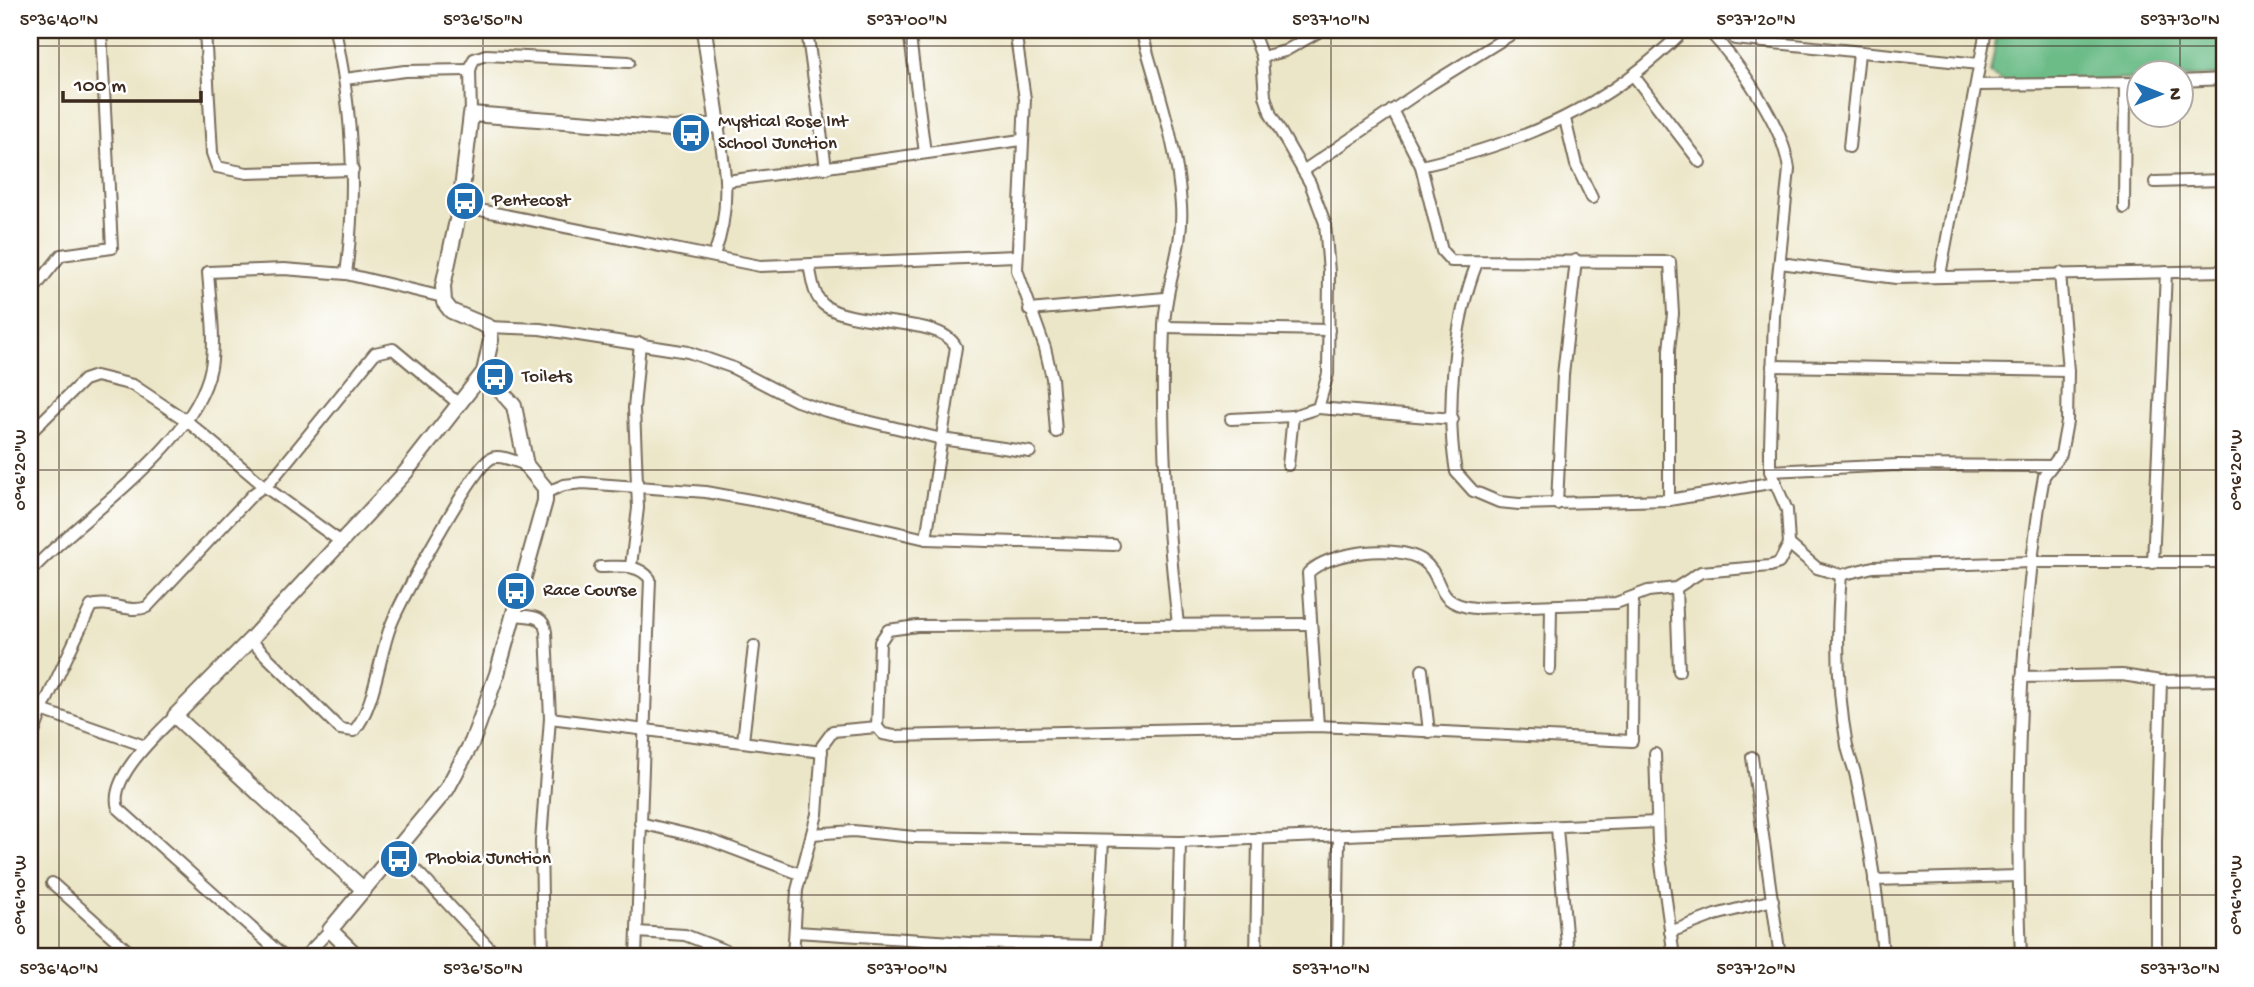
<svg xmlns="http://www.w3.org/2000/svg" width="2254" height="987" viewBox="0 0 2254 987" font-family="'Gochi Hand',sans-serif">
  <rect width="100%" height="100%" fill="#fff"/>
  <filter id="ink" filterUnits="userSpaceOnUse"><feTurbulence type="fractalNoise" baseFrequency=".0143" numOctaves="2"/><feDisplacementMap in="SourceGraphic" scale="14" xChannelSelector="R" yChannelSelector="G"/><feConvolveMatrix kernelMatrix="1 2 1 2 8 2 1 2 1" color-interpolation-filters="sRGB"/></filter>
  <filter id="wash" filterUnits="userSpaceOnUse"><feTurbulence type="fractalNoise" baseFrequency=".00686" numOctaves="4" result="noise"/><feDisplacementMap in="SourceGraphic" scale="28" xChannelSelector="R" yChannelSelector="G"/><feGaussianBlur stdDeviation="1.57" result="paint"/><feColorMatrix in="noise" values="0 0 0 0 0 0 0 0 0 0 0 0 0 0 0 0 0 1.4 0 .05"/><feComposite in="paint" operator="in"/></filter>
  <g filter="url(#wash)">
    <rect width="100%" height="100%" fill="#ece6c8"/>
    <polygon fill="#6cbc87" stroke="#547352" stroke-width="2" points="1998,30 2224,30 2224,75 2181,77 2180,74 2138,74 2138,79 2009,85 1990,74"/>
  </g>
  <g filter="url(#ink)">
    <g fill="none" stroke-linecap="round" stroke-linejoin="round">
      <g stroke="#796c5a" stroke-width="14">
        <g id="minor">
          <polyline points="205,30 212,153 217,167 247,173 353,170"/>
          <path d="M335,30C353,112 357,191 346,274"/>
          <polyline points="807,30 826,168"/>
          <polyline points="909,30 925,153"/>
          <polyline points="1015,30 1025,99 1017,270 1045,348 1052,378 1056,432"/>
          <path d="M1141,30C1157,87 1178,146 1181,206C1184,248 1165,286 1164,327C1160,428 1167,524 1178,625"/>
          <polyline points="1252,30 1262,57 1265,96 1271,115 1310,183 1325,223 1329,272 1328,374 1318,408 1293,416 1288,465"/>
          <polyline points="1735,39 1979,64"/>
          <polyline points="1262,57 1285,51 1322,30"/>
          <polyline points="1633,75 1700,162"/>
          <polyline points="345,79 405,71 470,70"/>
          <polyline points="2180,81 2224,79"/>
          <polyline points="1977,85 2138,83"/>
          <polyline points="1392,110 1421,166 1442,251 1451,261 1670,262 1673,314 1669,350 1669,500"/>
          <polyline points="471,114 470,70 474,59 486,55 629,62"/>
          <polyline points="1565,119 1576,165 1592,198"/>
          <polyline points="1849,147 1859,53"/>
          <path d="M1421,166C1525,142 1608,107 1684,30"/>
          <polyline points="1303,171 1431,84 1518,30"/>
          <polyline points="727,181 1021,140"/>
          <polyline points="2155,182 2224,180"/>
          <polyline points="460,206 760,266 1016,256"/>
          <polyline points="2124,208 2125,83"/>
          <path d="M714,255C731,211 726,170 718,125"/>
          <path d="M1477,263C1454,321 1445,410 1456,472L1473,491L1499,502L1519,504L1669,500L1776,482"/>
          <polyline points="1780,263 1896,278 2224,271"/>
          <path d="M809,265C812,278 813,296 824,305C853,328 941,315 956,347L926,539"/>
          <polyline points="1940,275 1986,30"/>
          <polyline points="30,294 61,255 112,248 101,30"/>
          <polyline points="1029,310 1165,298"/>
          <polyline points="489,327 540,329 688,352 731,367 797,401 826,411 942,439 1030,452"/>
          <polyline points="1164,327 1329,330"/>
          <polyline points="1772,366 2068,371"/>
          <polyline points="1318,408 1453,419"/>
          <polyline points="1231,419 1293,416"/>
          <polyline points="30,433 84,380 96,376 133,385 187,421 264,486 341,542"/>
          <polyline points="1770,471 1898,465 2050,466"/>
          <polyline points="547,492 564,485 583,483 706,492 779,505 926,539 1114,545"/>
          <polyline points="1557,504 1563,375 1576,260"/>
          <polyline points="1789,544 1817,568 1841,575"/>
          <polyline points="2153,563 2166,272"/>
          <polyline points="631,566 638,508 634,408 640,343"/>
          <path d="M600,567C619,567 638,563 650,579L636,957"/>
          <path d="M30,572C82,515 196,446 211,367C216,337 210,302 208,272L284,269L346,274L443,297"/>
          <polyline points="1676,588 1679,671"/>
          <path d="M514,615C530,617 544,614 546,632L550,718L541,841L543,957"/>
          <path d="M250,640L340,729L354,731C375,707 379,655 391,625C401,599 471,471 490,459C498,453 517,462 526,465"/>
          <polyline points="1550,669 1551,606"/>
          <polyline points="1422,670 1429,732"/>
          <polyline points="2022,677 2122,675 2161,681"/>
          <polyline points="30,706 145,746"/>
          <path d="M175,716C155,736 108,779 118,808L284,957"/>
          <polyline points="550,718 822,752"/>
          <path d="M1318,726L1308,573C1329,551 1397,544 1422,560C1446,577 1431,604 1475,608L1616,603L1648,591L1676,588L1701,572L1770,566L1779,563L1789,544L1787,510L1770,471V446L1774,316L1789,169C1783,124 1739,63 1708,30"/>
          <polyline points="877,727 880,642 888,630 917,626 1311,624"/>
          <polyline points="743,741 754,646"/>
          <path d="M30,744L42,710L91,606C110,600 127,614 147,607L253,494L271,481L375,353L393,349L459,404"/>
          <polyline points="1655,754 1658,842 1674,957"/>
          <polyline points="1752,757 1780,957"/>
          <polyline points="640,823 707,839 800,874"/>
          <polyline points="1557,828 1568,957"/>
          <polyline points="812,834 853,831 914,837 1180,842 1657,822"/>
          <polyline points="398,851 498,957"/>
          <polyline points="1874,880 2018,876"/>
          <polyline points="52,883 135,957"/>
          <polyline points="637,932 685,935 742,957"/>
          <polyline points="796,932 969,943 1096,946"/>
          <polyline points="1670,932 1715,915 1773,900"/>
          <polyline points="304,957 330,930"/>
          <polyline points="793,957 797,890 817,814 822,746 833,731 877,727 883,734 894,736 1318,726 1632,741 1633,597"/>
          <polyline points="1096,957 1103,841"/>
          <polyline points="1177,957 1180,842"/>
          <polyline points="1256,957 1258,838"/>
          <polyline points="1337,957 1339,837"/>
          <path d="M1883,957C1879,897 1868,836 1856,777C1854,767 1849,757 1847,746C1837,690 1836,632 1841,575L1873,567L2032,562H2224"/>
          <path d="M2021,957C2015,804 2018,650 2040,499L2044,476L2061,454L2067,422L2068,371L2060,273"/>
          <polyline points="2156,957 2156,842 2161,681 2224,680"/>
        </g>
      </g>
      <g stroke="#796c5a" stroke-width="18">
        <g id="tertiary">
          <polyline points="364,890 175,716 250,640 405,473 484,372 491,340 489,327 451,311 444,302 443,286 460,206 471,114 672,129 718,125 704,30"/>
          <polyline points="358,957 330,930 447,789 472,742 497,674 545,501 545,488 526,465 514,406 484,372"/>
        </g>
      </g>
      <use href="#minor" stroke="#fff" stroke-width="10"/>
      <use href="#tertiary" stroke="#fff" stroke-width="14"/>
    </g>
  </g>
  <path fill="none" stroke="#3b2a1e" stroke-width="2" stroke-opacity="0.45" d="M59,30V957M483,30V957M907,30V957M1331,30V957M1756,30V957M2180,30V74M30,46H2224M2180,116V957M30,470H2224M30,895H2224"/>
  <defs>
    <g id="bus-disc" transform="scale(2.0125)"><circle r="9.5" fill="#1f6fb2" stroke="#fff"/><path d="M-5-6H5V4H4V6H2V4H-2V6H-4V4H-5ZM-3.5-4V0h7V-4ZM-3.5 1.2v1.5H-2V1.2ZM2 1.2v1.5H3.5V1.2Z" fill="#fff"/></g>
  </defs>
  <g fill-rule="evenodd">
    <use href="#bus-disc" x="691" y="133"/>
    <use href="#bus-disc" x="465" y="201"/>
    <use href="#bus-disc" x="495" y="377"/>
    <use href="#bus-disc" x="516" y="591"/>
    <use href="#bus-disc" x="399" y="859"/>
  </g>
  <g text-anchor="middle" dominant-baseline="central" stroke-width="5" stroke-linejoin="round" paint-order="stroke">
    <g font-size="19" fill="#3b2a1e" stroke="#fff" text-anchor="start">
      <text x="718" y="122">Mystical Rose Int<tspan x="718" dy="22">School Junction</tspan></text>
      <text x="492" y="201">Pentecost</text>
      <text x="522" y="377">Toilets</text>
      <text x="543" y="591">Race Course</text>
      <text x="426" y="859">Phobia Junction</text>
    </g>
  </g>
  <rect width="2254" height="987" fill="none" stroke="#fff" stroke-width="77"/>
  <g transform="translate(2160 94) rotate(90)"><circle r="33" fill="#ffffff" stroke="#b1aaa5" stroke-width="2"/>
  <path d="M0-5L12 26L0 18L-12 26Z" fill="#1f6fb2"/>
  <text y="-10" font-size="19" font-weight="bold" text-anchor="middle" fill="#3b2a1e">N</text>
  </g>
  <path d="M63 91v10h138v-10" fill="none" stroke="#3b2a1e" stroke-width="3.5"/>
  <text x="74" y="91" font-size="21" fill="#3b2a1e" stroke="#ffffff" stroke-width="5" paint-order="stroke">100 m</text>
  <rect x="38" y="38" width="2178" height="910" fill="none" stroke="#3b2a1e" stroke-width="2.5"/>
  <g font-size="18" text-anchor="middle" fill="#3b2a1e">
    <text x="59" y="25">5°36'40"N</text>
    <text x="483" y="25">5°36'50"N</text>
    <text x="907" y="25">5°37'00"N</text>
    <text x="1331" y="25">5°37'10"N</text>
    <text x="1756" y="25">5°37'20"N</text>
    <text x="2180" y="25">5°37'30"N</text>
    <text transform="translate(2235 470) rotate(-90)" y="6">0°16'20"W</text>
    <text transform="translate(19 470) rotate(-90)" y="6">0°16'20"W</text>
    <text transform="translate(2235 895) rotate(-90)" y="6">0°16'10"W</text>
    <text transform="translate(19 895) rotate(-90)" y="6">0°16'10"W</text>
    <text x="59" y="974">5°36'40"N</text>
    <text x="483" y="974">5°36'50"N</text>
    <text x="907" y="974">5°37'00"N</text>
    <text x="1331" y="974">5°37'10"N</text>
    <text x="1756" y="974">5°37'20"N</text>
    <text x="2180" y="974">5°37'30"N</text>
  </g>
</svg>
